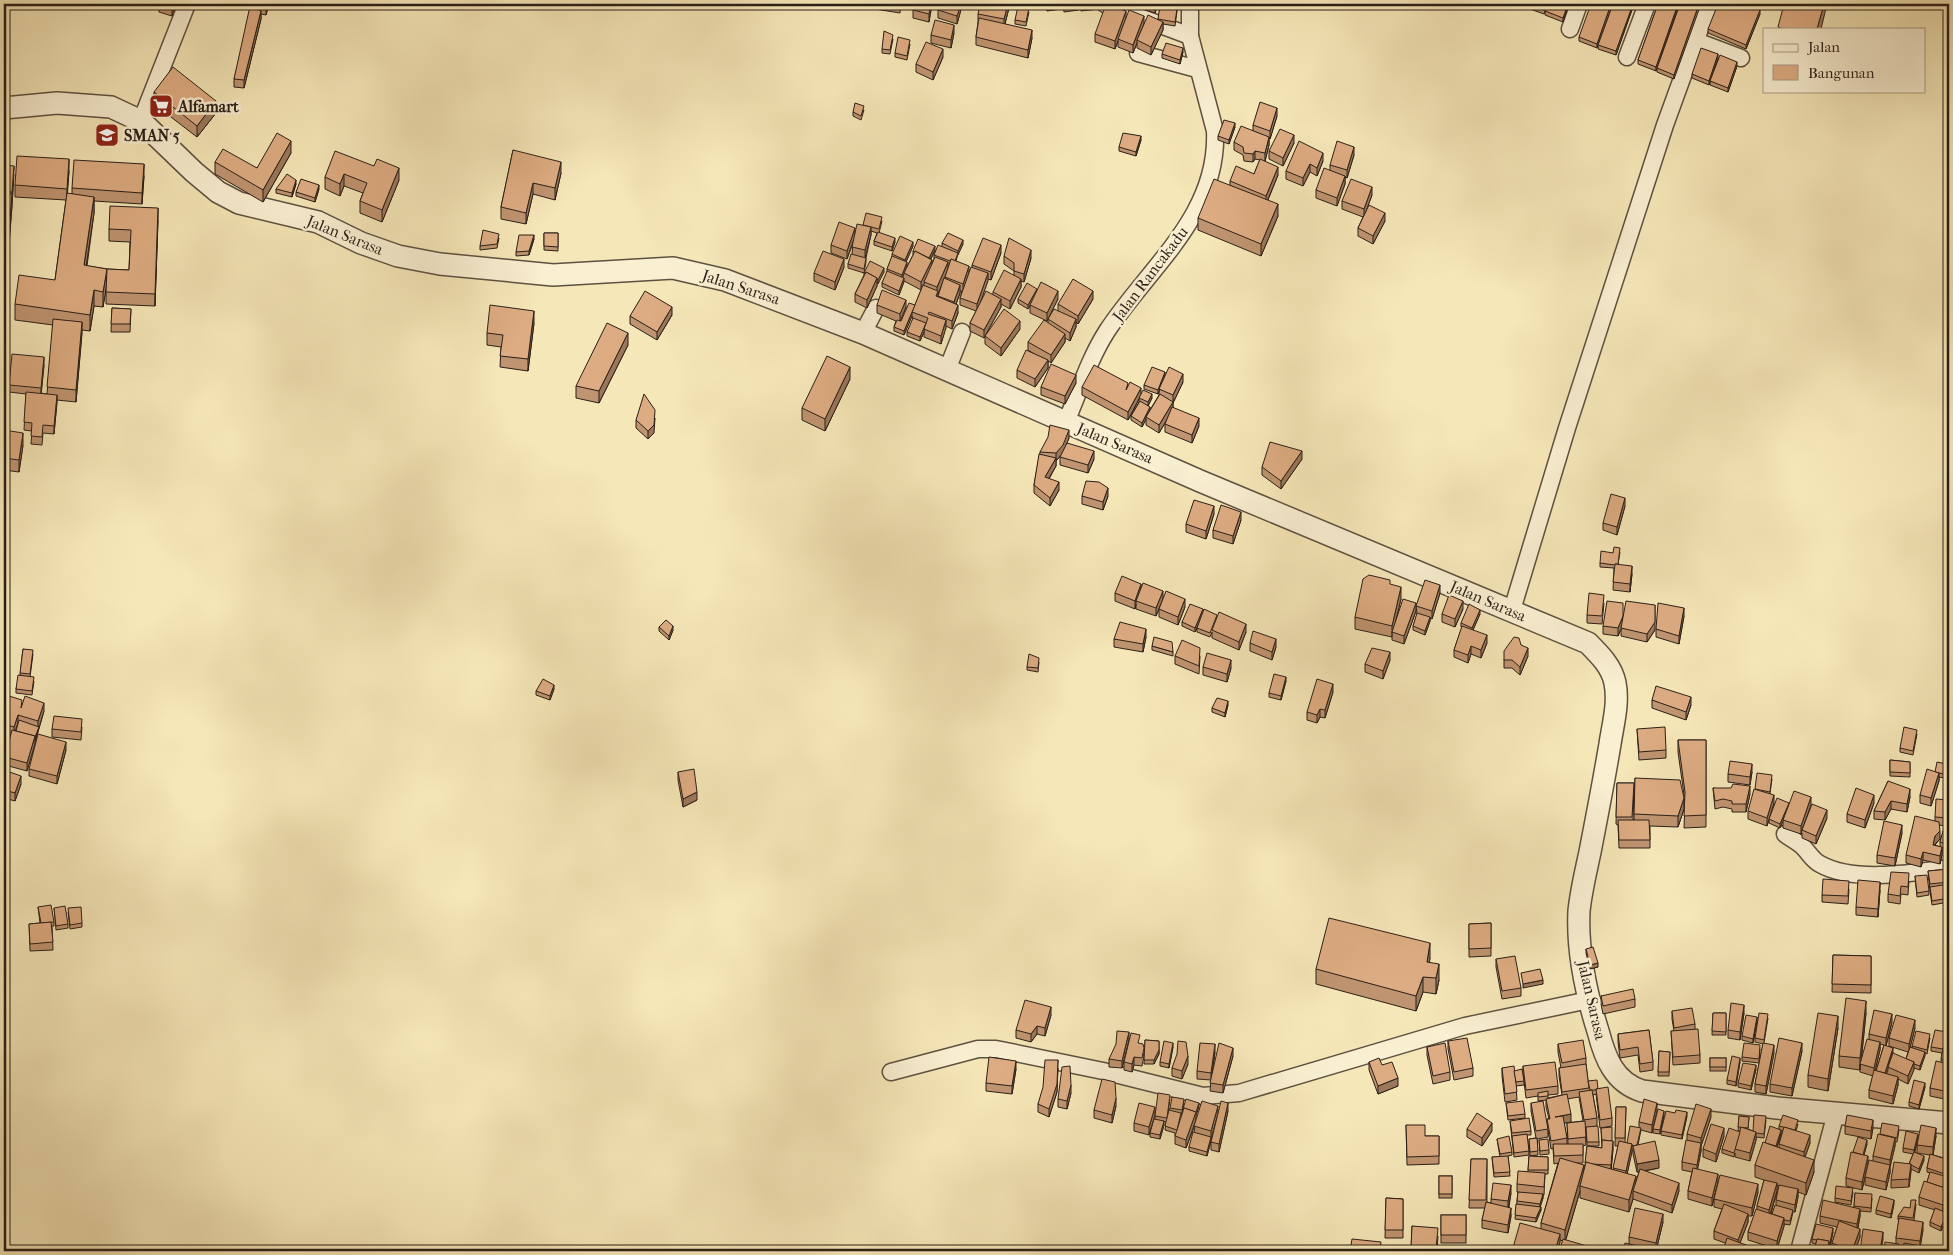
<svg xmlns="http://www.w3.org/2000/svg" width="1953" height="1255" viewBox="0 0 1953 1255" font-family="'IM FELL French Canon',serif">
  <rect width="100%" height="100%" fill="#f6e7b8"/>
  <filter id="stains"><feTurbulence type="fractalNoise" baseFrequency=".004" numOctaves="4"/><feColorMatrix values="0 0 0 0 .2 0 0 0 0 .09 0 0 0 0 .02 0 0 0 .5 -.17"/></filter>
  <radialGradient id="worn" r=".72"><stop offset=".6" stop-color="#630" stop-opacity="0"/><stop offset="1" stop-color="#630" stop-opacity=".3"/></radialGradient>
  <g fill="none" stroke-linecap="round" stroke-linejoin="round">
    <g stroke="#5d5140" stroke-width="19">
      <g id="minor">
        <polyline points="1105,4 1190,36"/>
        <polyline points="1570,29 1579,4"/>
        <polyline points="1696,41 1741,58"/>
        <polyline points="1138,53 1197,69"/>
        <polyline points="1627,57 1647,4"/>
        <polyline points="141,121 187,4"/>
        <polyline points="863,333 876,308"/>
        <polyline points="947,370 962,332"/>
        <path d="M1066,422C1079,392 1089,359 1107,331C1149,267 1219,215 1215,131L1190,36V4"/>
        <polyline points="1512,610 1567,428 1665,125 1709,4"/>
        <path d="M1785,834C1790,838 1796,841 1801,845C1808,851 1812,860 1820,864C1853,883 1913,873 1949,868"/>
        <polyline points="891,1072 978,1049 996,1049 1103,1071 1203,1096 1239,1093 1465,1026 1589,1000"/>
        <polyline points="1799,1251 1836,1113"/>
      </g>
    </g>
    <g stroke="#5d5140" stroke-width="24">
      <path id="tertiary" d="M4,108L57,103L111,107L141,121L194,172L218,192L239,203L318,222L361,243L398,256L440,264L553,275L673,268L725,280L863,333L1200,481L1588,643C1600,655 1612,667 1615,683C1619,703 1613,724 1610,744C1604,780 1597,816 1590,852C1586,871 1581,891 1579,911C1577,951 1586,993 1598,1031C1605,1058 1614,1082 1642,1091L1777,1108L1949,1123"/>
    </g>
    <use href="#minor" stroke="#f9efd1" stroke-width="16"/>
    <use href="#tertiary" stroke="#f9efd1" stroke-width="21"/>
  </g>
  <g fill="#bf9470" stroke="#2a1f18" fill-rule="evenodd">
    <polygon points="159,4 175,4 172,16 159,12"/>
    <polygon points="253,4 269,4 266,15 261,14 261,19 244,88 234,87 234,79 253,7"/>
    <polygon points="875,4 901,4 900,13 875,9"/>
    <polygon points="914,4 932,4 929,22 913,18 913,10"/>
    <polygon points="962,4 962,6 957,24 938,18 938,10"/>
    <polygon points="1009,4 1009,8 1005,24 1032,38 1028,58 976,45 976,37 978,22 978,14"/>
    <polygon points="1046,4 1061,4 1061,9 1047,11"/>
    <polygon points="1063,4 1079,4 1079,10 1064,12"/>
    <polygon points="1080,4 1099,4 1099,9 1081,11"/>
    <polygon points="1119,4 1137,4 1135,9"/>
    <polygon points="1142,4 1158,4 1155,13 1142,9"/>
    <polygon points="1161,4 1178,4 1175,26 1163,24 1163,30 1151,55 1137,48 1137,43 1133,53 1118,47 1118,41 1115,49 1095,42 1095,34 1126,18 1144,24 1158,20"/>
    <polygon points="1527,4 1569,4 1563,22 1545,15 1545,11 1544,14 1527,8"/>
    <polygon points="1613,4 1597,48 1579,41 1579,37"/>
    <polygon points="1613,4 1634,4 1616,55 1598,49 1598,45"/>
    <polygon points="1658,4 1656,71 1638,64 1638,60"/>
    <polygon points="1680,4 1674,79 1657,72 1657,68"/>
    <polygon points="1029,12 1026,26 1015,24 1015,20"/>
    <polygon points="1760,14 1746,49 1708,33 1708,29"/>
    <polygon points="954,33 951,48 931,43 931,35"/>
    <polygon points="893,39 890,54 882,53 882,49"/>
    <polygon points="910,44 907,60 895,57 895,53"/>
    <polygon points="1183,52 1180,64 1162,58 1162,54"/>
    <polygon points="943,57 933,80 916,72 916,64"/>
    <polygon points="1718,58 1709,85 1692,78 1692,74"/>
    <polygon points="1737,66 1728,92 1710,85 1710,81"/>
    <polygon points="154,92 216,113 197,137 154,104"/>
    <polygon points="864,110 861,120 853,116 853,112"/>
    <polygon points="1277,116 1270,139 1269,138 1269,145 1265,161 1278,175 1268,200 1278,216 1261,256 1198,230 1198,218 1230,185 1230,181 1254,174 1260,160 1255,159 1253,162 1244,161 1243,155 1234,150 1234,142 1253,131 1253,125"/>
    <polygon points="1235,127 1229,144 1218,140 1218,136"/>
    <polygon points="1141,140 1136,156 1119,151 1119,147"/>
    <polygon points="1294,143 1283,166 1269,159 1269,151"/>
    <polygon points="513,150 561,173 555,200 533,194 526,224 501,219 501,207"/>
    <polygon points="291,153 263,202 215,174 215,162 257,168"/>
    <polygon points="1354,155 1347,178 1345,177 1345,184 1337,206 1316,198 1316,190 1330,170 1330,165"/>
    <polygon points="1323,161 1317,176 1310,172 1303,186 1286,179 1286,171"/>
    <polygon points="4,165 14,174 12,206 4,305"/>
    <polygon points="374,166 399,180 382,222 360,213 360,201 363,193 344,186 340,196 325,189 325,177"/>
    <polygon points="69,171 67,194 72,194 72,188 144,176 142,204 94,201 94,213 87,266 107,269 129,270 130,242 109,241 109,229 158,220 155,306 106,304 106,286 103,307 94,306 90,331 82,330 76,402 57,400 54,434 43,433 42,445 31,444 32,431 24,430 26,394 9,392 9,385 44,365 41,393 47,394 53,325 15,320 15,304 55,280 66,200 15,197 15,185"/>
    <polygon points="296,184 292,197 276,193 276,189"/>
    <polygon points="319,189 315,202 296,196 296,192"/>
    <polygon points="1372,195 1364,215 1385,221 1373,244 1358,236 1358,228 1363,217 1342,209 1342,201"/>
    <polygon points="882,221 879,233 895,242 892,251 874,245 874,241 877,233 871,231 871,235 866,258 866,262 864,273 848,268 848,264 852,254 853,243 847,259 831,253 831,245 855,233 863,225"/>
    <polygon points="544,233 558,233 558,251 544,250"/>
    <polygon points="499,238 497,248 480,250 480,246"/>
    <polygon points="534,239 529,255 516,256 516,252"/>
    <path d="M942,243L963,244L958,254L956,261L969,272L972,268V265L1001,253L991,280L988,279L979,305L993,294V292L1014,275V271L1004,264V256L1031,258L1024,282L1021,281V287L1010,309L1001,304V307L987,332L1020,329L1001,356L985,344V337L984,338L970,331V323L976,311L960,305V298L962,291H960V293L956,304L958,313L952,329L946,326L941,344L924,337V332L920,341L907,336V332L913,320L912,316L904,335L894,331V327L896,321L877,313V305L906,307L900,321L915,305L921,290L904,281L899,295L882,287V283L887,273V269L892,257V254L913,246L906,262L907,266L904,273L913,255V251L935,250L931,259L932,263L934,259V255L942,247ZM945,278V279L938,296V294Z"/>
    <polygon points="844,267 835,290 814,281 814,273"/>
    <polygon points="884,272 877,283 877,286 867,308 855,302 855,294 864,275 864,273"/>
    <polygon points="1037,291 1058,299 1049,316 1058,311 1058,304 1093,299 1078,324 1076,322 1076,327 1070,341 1065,338 1065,342 1051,363 1048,361 1048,368 1035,387 1017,378 1017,370 1036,355 1028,350 1028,342 1048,323 1048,320 1047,321 1030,313 1030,305 1028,309 1018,303 1018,299"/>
    <polygon points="112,308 131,309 130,332 111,332"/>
    <polygon points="672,315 657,340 630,324 630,316"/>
    <polygon points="534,323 528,371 500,367 501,347 487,345 487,333"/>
    <polygon points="628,345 599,403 576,398 576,386"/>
    <polygon points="1165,376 1183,382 1173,403 1173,408 1199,426 1192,443 1165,432 1165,423 1159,433 1146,425 1146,419 1142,427 1131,420 1131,416 1139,402 1139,399 1128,420 1082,395 1082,387 1128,386 1141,394 1152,398 1148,406 1150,410 1159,395 1159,390 1158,394 1144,389 1144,385"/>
    <polygon points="850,379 825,431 802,420 802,408"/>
    <polygon points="1076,383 1065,404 1041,395 1041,387"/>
    <polygon points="636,420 654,433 648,439 636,428"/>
    <polygon points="4,430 23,445 19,472 4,470"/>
    <polygon points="1069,438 1065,447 1094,459 1088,473 1060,465 1060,457 1061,455 1056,461 1056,466 1049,479 1059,490 1050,506 1034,493 1034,485 1040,452"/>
    <polygon points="1302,459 1281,489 1262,475 1262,467"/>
    <polygon points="1082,496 1108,496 1103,510 1082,504"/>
    <polygon points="1625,506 1617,535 1603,530 1603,523"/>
    <polygon points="1214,514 1206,539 1186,532 1186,524"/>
    <polygon points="1241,520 1233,544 1213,538 1213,530"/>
    <polygon points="1620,552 1618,564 1632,574 1630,592 1613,590 1614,568 1600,567 1600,563 1613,553"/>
    <polygon points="1390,585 1401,599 1395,623 1416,611 1404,644 1392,640 1392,637 1355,629 1355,617"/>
    <polygon points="1141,589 1163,599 1156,616 1136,609 1136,604 1135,609 1115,601 1115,593"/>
    <polygon points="1440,593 1432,619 1430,618 1430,621 1425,635 1413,630 1413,626 1417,614 1416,606"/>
    <polygon points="1604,603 1602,624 1587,623 1587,615"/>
    <polygon points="1185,607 1178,625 1159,617 1159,609"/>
    <polygon points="1463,609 1455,627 1442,622 1442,614"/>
    <polygon points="1203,612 1246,632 1239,650 1212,638 1212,632 1210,637 1197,632 1197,628 1195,632 1182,626 1182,622"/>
    <polygon points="1480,614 1473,630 1487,643 1481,658 1471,654 1468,663 1454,657 1454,650 1462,627 1461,627 1461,623"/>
    <polygon points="1684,616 1679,644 1656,637 1656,629"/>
    <polygon points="1623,618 1655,630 1647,642 1621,636 1621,629 1618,636 1603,634 1603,626"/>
    <polygon points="659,627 673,630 669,640 659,631"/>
    <polygon points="1146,637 1143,652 1114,647 1114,639"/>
    <polygon points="1250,643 1276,647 1272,660 1250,651"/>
    <polygon points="1152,646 1173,652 1173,656 1152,650"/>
    <polygon points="23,649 33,654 30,677 34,681 32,695 16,693 16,689 20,675"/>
    <polygon points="1175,656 1200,656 1199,674 1175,664"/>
    <polygon points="1528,656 1520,675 1512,668 1504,668 1504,659"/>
    <polygon points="1390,660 1383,679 1365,672 1365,664"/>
    <polygon points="1039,662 1038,672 1027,670 1027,667"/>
    <polygon points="1203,667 1231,668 1227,682 1203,675"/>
    <polygon points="1286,681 1281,700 1269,697 1269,693"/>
    <polygon points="554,689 550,700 536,695 536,691"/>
    <polygon points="1333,692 1325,718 1320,717 1317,723 1307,720 1307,712"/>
    <polygon points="1652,700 1691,705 1686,720 1652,708"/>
    <polygon points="22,704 44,711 27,771 5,765 5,757 11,734 4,732 4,716"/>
    <polygon points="1228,705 1225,717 1212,712 1212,708"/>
    <polygon points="82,727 81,740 52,737 52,729"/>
    <polygon points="1637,729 1666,750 1666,758 1639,760"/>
    <polygon points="1917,734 1913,755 1900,752 1900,748"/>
    <polygon points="1678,740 1706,740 1706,827 1684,828 1685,802 1678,752"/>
    <polygon points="66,750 57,784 29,776 29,769"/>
    <polygon points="1890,760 1910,762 1910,777 1890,776"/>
    <polygon points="1947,768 1944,778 1939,777 1939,781 1931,806 1920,803 1920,795 1935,772"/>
    <polygon points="4,770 21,784 15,801 4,798"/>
    <polygon points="678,772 697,800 683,807 678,780"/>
    <polygon points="1752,772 1750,785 1728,782 1728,774"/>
    <polygon points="1635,778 1684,809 1678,827 1650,826 1650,848 1619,848 1618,825 1616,824 1617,783 1634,783 1633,820 1634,820"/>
    <polygon points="1772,779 1770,793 1774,803 1770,815 1789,803 1811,805 1827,818 1816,844 1802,838 1802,833 1801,834 1783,828 1783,820 1780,828 1769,823 1769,820 1767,826 1748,819 1748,811"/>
    <polygon points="1888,781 1910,797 1907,812 1891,809 1885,820 1874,819 1874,811"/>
    <polygon points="1713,788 1750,794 1746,812 1732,812 1732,809 1723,807 1715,809"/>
    <path d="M1949,800V853L1942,851V855L1940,864L1923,860L1921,867L1906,863V855L1935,821V817ZM1939,825L1945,826L1940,842V847L1935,845L1940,839Z"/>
    <polygon points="1874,803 1865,828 1847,822 1847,814"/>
    <polygon points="1902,833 1895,866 1877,863 1877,855"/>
    <polygon points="1949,869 1949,902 1932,905 1930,891 1928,871"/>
    <polygon points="1915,876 1929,891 1929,895 1917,897"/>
    <polygon points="1909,881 1908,895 1901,894 1900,904 1888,902 1888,894"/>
    <polygon points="1849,889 1848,904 1822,902 1822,895"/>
    <polygon points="1880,890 1878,917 1856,915 1856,907"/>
    <polygon points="38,907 54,922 54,926 52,926 53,950 30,951 29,924 40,923"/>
    <polygon points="54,908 68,924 68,928 56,930"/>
    <polygon points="68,912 82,923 82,927 70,929"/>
    <polygon points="1491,923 1491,956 1469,957 1469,924"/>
    <polygon points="1586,949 1598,967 1590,969 1586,953"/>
    <polygon points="1833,955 1871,956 1871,993 1832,992"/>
    <polygon points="1430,958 1429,962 1439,980 1436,994 1423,992 1416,1011 1316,984 1316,969"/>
    <polygon points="1496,959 1521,988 1521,996 1502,999 1496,967"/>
    <polygon points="1601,996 1635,999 1635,1007 1603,1014 1601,1004"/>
    <polygon points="1672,1011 1695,1024 1695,1030 1700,1055 1700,1063 1673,1065 1671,1031 1674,1031 1672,1019"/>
    <polygon points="1713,1013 1726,1013 1726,1035 1712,1035"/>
    <polygon points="1744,1013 1740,1040 1728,1038 1728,1030"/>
    <path d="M1866,1013L1861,1064L1869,1039V1034L1892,1022L1886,1046L1893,1052L1891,1058L1906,1059L1908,1052L1889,1046V1038L1915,1028L1910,1047L1912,1048V1046L1930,1038L1927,1054L1925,1053L1920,1070L1914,1068L1908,1084L1898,1079V1085L1893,1104L1869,1098V1090L1873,1076L1860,1072V1064V1070L1839,1067V1056ZM1880,1044L1884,1045L1876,1071L1875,1070L1880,1050Z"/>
    <polygon points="1051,1015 1045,1036 1037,1034 1031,1042 1016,1038 1016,1030"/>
    <polygon points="1768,1018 1764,1043 1774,1053 1766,1094 1755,1092 1755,1084 1763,1044 1755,1042 1755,1038"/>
    <polygon points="1757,1021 1753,1043 1742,1040 1742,1036"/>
    <polygon points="1949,1026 1949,1100 1930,1096 1930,1088 1941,1062 1942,1053 1931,1051 1931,1047 1947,1036 1944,1048 1945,1048 1945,1043"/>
    <polygon points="1838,1028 1828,1091 1808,1087 1808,1075"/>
    <polygon points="1649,1030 1653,1062 1653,1070 1640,1072 1638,1055 1620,1058 1618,1042 1618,1034"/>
    <polygon points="1129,1040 1122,1068 1109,1067 1109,1059"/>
    <polygon points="1145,1040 1159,1041 1159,1054 1154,1064 1144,1064"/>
    <polygon points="1448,1041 1473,1068 1473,1076 1454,1080 1448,1049"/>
    <polygon points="1140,1044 1144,1056 1142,1066 1134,1065 1132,1072 1124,1070 1124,1062"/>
    <path d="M1558,1044L1586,1058V1064L1588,1081L1598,1089L1612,1118V1126L1600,1128L1596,1094L1593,1095L1597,1118V1126L1592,1127L1599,1142V1146H1588L1602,1148L1601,1128L1612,1141L1613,1149L1611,1169L1613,1170L1618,1146H1615L1616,1107H1626L1625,1143H1627L1639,1127V1122L1657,1103L1652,1133L1641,1130L1638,1145L1659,1168L1645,1171L1679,1191L1672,1213L1633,1199L1629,1212L1580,1198V1191L1566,1239L1563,1241L1560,1240L1558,1251H1513V1248L1541,1229V1223L1558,1163L1554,1164L1553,1148L1551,1149L1548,1130V1137L1537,1139L1538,1155L1530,1156L1529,1139L1536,1138L1531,1111V1103L1547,1126V1119H1549L1546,1107V1100L1538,1101V1096L1526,1098L1523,1074V1066L1558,1086V1094L1548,1095V1098L1562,1095L1559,1076V1068H1561L1558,1052ZM1579,1097L1583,1121L1567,1123L1568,1144H1567V1138L1564,1123L1571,1122L1567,1099ZM1585,1128H1586L1587,1146L1585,1166L1584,1171L1576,1163H1583V1146L1586,1145ZM1632,1150H1633V1154L1637,1172H1639L1636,1182L1627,1174Z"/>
    <polygon points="1173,1047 1169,1068 1160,1066 1160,1062"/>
    <polygon points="1427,1047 1450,1072 1450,1080 1433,1084 1427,1055"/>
    <polygon points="1760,1049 1759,1063 1742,1061 1742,1057"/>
    <polygon points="1659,1051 1670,1052 1669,1076 1658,1076"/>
    <polygon points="1802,1051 1792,1096 1770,1092 1770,1084"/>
    <polygon points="1215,1052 1212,1075 1233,1056 1223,1093 1210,1091 1211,1080 1197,1079 1197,1071"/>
    <rect x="1710" y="1058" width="16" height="13"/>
    <polygon points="1369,1062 1382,1065 1398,1086 1378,1094 1369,1070"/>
    <polygon points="1740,1062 1736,1086 1727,1084 1727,1080"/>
    <polygon points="1188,1064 1182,1079 1172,1076 1172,1068"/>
    <polygon points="1058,1068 1057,1092 1049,1117 1038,1112 1038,1104"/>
    <polygon points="1502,1068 1514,1071 1524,1081 1524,1085 1516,1086 1517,1100 1505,1102 1502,1076"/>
    <polygon points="1016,1069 1012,1094 986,1091 986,1083"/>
    <polygon points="1756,1069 1751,1090 1738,1087 1738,1083"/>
    <polygon points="1925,1087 1919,1109 1909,1106 1909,1102"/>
    <polygon points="1071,1093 1067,1109 1058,1107 1058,1099"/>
    <polygon points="1170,1099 1167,1119 1170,1108 1184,1103 1181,1117 1183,1109 1199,1107 1196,1115 1196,1119 1218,1111 1228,1111 1219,1152 1211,1150 1211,1142 1215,1124 1207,1156 1189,1151 1189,1147 1194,1133 1195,1125 1186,1148 1175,1144 1175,1133 1165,1130 1166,1122 1163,1121 1164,1125 1160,1139 1150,1137 1150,1133 1155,1119 1155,1116"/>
    <polygon points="1506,1103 1525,1114 1525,1118 1508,1120"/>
    <polygon points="1116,1106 1112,1123 1094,1118 1094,1110"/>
    <polygon points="1155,1115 1149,1135 1134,1131 1134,1123"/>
    <polygon points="1664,1115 1660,1134 1653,1133 1653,1129"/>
    <polygon points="1687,1116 1682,1139 1661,1135 1661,1131"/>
    <polygon points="1739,1116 1749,1117 1748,1129 1753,1131 1766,1120 1764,1138 1756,1137 1756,1140 1750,1161 1735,1157 1735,1153 1734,1157 1722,1153 1722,1149 1740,1132 1740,1131 1738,1131"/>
    <polygon points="1711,1117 1701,1146 1701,1151 1697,1169 1718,1182 1712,1206 1688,1199 1688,1191 1692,1172 1682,1170 1682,1162 1687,1140 1687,1134"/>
    <polygon points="1510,1121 1531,1131 1531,1135 1527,1135 1529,1155 1514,1157"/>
    <path d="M1798,1124L1796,1131L1810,1143L1805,1157L1814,1172L1806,1195L1798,1192V1197L1795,1212H1793L1790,1225L1784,1224V1226L1777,1249L1748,1240V1232L1757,1209V1206L1764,1180L1755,1177V1165L1779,1129V1126ZM1781,1130L1783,1131L1779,1144V1148L1777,1147L1781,1134ZM1777,1185L1779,1186L1776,1200V1205L1772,1214H1771L1777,1191Z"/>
    <polygon points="1406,1125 1425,1136 1439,1136 1439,1164 1407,1165"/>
    <polygon points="1845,1126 1873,1128 1871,1139 1845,1134"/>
    <polygon points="1467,1129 1492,1131 1482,1146 1467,1137"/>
    <polygon points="1899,1130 1897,1142 1895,1142 1895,1146 1890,1167 1890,1173 1886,1190 1865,1185 1865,1177 1873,1161 1873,1156 1880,1134"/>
    <polygon points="1724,1136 1716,1162 1703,1157 1703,1149"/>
    <polygon points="1936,1136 1933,1155 1948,1159 1949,1151 1949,1161 1945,1177 1948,1181 1946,1188 1948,1197 1943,1211 1947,1217 1941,1231 1930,1226 1930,1222 1935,1210 1919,1205 1919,1197 1927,1182 1930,1173 1927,1172 1927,1168 1930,1155 1917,1153 1917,1145"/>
    <polygon points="1918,1138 1915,1152 1924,1160 1919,1173 1911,1169 1909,1187 1891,1188 1891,1180 1909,1164 1913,1154 1903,1152 1903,1148"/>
    <polygon points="1497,1139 1512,1152 1512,1155 1508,1156 1510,1176 1494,1177 1492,1157 1500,1157"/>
    <polygon points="1539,1140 1549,1150 1549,1154 1540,1155"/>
    <polygon points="1867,1144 1864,1155 1868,1164 1862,1190 1846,1186 1846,1178 1853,1152"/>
    <polygon points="1529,1156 1548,1157 1548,1174 1545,1174 1544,1195 1543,1195 1543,1198 1540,1206 1541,1210 1536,1222 1515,1219 1518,1192 1517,1192 1517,1184 1528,1171"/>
    <polygon points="1471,1159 1487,1159 1487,1202 1491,1203 1491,1199 1511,1193 1509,1207 1511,1216 1508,1233 1482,1228 1482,1220 1485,1208 1469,1208"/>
    <rect x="1439" y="1176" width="13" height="22"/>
    <polygon points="1758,1192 1752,1216 1748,1216 1748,1222 1740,1243 1757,1251 1725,1243 1714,1239 1714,1231 1722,1209 1714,1207 1714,1199"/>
    <polygon points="1853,1192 1851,1205 1835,1202 1835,1198"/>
    <polygon points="1855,1193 1872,1198 1871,1212 1860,1211 1860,1216 1858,1228 1860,1237 1855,1251 1831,1251 1832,1243 1837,1227 1820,1223 1820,1216 1854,1207"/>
    <polygon points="1386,1198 1403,1199 1403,1238 1385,1238"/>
    <polygon points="1894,1204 1891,1218 1876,1214 1876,1210"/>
    <polygon points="1916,1204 1914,1220 1923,1230 1920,1245 1921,1251 1899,1246 1899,1251 1896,1244 1896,1238 1899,1220 1898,1220 1898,1216"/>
    <rect x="1441" y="1215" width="25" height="28"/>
    <polygon points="1663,1222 1656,1251 1629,1244 1629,1237"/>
    <polygon points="1412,1226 1438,1236 1437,1251 1411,1251"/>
    <polygon points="1833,1232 1829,1251 1814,1251 1816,1244 1812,1243 1812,1239"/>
  </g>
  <g fill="#9b785b" stroke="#2a1f18">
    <polygon points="173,4 175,4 172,16 172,8"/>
    <polygon points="267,4 269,4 266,15 266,7"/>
    <polygon points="931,4 932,4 929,22 929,14"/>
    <polygon points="961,4 962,4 962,6 957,24 957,16"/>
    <polygon points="1008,4 1009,4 1009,8 1004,27 1004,19"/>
    <polygon points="1155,4 1158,4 1155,13"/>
    <polygon points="1568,4 1569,4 1563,22 1563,18"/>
    <polygon points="1611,4 1613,4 1597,48 1597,44"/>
    <polygon points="1633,4 1634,4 1616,55 1616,51"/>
    <polygon points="1678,4 1679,4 1656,71 1656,67"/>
    <polygon points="1699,4 1701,4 1674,79 1674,75"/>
    <polygon points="1824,4 1827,4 1821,29 1817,29"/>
    <polygon points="1760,10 1760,14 1746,49 1746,45"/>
    <polygon points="261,11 261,19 244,88 244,80"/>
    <polygon points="1126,11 1126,19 1115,49 1115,41"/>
    <polygon points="1144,16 1144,24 1137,40 1137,43 1133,53 1133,45"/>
    <polygon points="1163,22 1163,30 1151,55 1151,47"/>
    <polygon points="954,25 954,33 951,48 951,40"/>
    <polygon points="1032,30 1032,38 1028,58 1028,50"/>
    <polygon points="1183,48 1183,52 1180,64 1180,60"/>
    <polygon points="943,49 943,57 933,80 933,72"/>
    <polygon points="1718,54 1718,58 1709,85 1709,81"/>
    <polygon points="1737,62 1737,66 1728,92 1728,88"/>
    <polygon points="216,101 216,113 197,137 197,126"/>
    <polygon points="1277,108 1277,116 1270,139 1270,131"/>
    <polygon points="1235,123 1235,127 1229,144 1229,140"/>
    <polygon points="1294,135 1294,143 1283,166 1283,158"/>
    <polygon points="1141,136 1141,140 1136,156 1136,152"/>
    <polygon points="1269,137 1269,145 1265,161 1265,153"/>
    <polygon points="291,141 291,153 263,202 263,190"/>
    <polygon points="1354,147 1354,155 1347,178 1347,170"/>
    <polygon points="1255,151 1255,159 1253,162 1253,154"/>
    <polygon points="1323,153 1323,161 1317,176 1317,168"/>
    <polygon points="69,159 69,171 67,200 67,189"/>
    <polygon points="561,162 561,173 555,200 555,188"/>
    <polygon points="144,164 144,176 142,204 142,193"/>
    <polygon points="1310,164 1310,172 1303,186 1303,178"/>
    <polygon points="14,166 12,206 5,294 5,282"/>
    <polygon points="1278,167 1278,175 1266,204 1266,196"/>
    <polygon points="399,168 399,180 382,222 382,210"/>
    <polygon points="344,174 344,186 340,196 340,184"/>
    <polygon points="1345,176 1345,184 1337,206 1337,198"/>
    <polygon points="296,180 296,184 292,197 292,193"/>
    <polygon points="533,183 533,194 526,224 526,213"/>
    <polygon points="319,185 319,189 315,202 315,198"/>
    <polygon points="1372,187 1372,195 1364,217 1364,209"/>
    <polygon points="94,197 94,213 84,281 84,265"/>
    <polygon points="1278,204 1278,216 1261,256 1261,244"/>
    <polygon points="158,208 158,220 155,306 155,294"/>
    <polygon points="1385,213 1385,221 1373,244 1373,236"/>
    <polygon points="871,227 871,235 865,258 865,250"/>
    <polygon points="855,228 855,236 847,259 847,251"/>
    <polygon points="534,235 534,239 529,255 529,251"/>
    <polygon points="895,238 895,242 892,251 892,247"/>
    <polygon points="963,240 963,244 958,255 958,251"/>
    <polygon points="913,242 913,246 905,264 905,260"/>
    <polygon points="1001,245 1001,253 991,280 991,272"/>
    <polygon points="935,246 935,250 929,262 929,258"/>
    <polygon points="1031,250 1031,258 1024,282 1024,274"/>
    <polygon points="844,259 844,267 835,290 835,282"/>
    <polygon points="932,260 932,268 921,290 921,282"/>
    <polygon points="907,262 907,266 902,279 902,275"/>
    <polygon points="948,262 948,270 938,294 938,299 936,296 937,292 937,287"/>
    <polygon points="969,266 969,274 963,291 963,284"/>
    <polygon points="884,268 884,272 878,284 878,280"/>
    <polygon points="107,269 107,284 103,307 103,292"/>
    <polygon points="988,273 988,281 977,312 977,304"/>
    <polygon points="877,278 877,286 867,308 867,300"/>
    <polygon points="904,278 904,282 899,295 899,291"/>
    <polygon points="1021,279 1021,287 1010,309 1010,301"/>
    <polygon points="960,285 960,293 954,310 954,302"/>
    <polygon points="1037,289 1037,293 1028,309 1028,305"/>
    <polygon points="94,290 94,306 90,331 90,315"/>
    <polygon points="1058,291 1058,299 1047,321 1047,313"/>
    <polygon points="1093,291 1093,299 1078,324 1078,316"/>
    <polygon points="1001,299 1001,307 984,338 984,330"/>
    <polygon points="906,300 906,307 900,322 900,314"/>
    <polygon points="958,305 958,313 952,329 952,321"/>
    <polygon points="672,307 672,315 657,340 657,332"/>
    <polygon points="534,311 534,323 528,371 528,359"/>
    <polygon points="912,312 912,316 904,335 904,331"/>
    <polygon points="1076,319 1076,327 1070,341 1070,333"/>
    <polygon points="946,320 946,328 941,344 941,336"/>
    <polygon points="1020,321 1020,329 1001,356 1001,348"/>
    <polygon points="82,322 82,334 76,402 76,390"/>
    <polygon points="926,323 924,332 920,341 920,337"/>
    <polygon points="628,333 628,345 599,403 599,391"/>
    <polygon points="1065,334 1065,342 1051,363 1051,355"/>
    <polygon points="44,357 44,365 41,396 41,388"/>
    <polygon points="1048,360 1048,368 1035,387 1035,379"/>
    <polygon points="850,367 850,379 825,431 825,419"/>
    <polygon points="1165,372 1165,376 1158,394 1158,390"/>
    <polygon points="1183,374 1183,382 1173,403 1173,395"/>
    <polygon points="1076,375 1076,383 1065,404 1065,396"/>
    <polygon points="1141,388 1141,395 1128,420 1128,412"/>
    <polygon points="1152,394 1152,398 1148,406 1148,402"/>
    <polygon points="57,395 57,403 54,434 54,426"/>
    <polygon points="1173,402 1173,410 1159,433 1159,425"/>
    <polygon points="1150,407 1150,411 1146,417 1146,419 1142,427 1142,423"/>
    <polygon points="655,418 654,433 648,439 648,431"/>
    <polygon points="1199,418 1199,426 1192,443 1192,435"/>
    <polygon points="1069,430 1069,438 1063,453 1056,461 1056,453"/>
    <polygon points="23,433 23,445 19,472 19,460"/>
    <polygon points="1094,451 1094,459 1088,473 1088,465"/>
    <polygon points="1302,451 1302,459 1281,489 1281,481"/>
    <polygon points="1056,458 1056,466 1045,485 1045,477"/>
    <polygon points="1059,482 1059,490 1050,506 1050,498"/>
    <polygon points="1108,488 1108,496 1103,510 1103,502"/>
    <polygon points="1625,498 1625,506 1617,535 1617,527"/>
    <polygon points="1214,506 1214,514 1206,539 1206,531"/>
    <polygon points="1241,512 1241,520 1233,544 1233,536"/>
    <polygon points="1632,566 1632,574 1630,592 1630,584"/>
    <polygon points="1141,584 1141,592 1136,601 1136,604 1135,609 1135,601"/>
    <polygon points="1440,585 1440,593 1432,619 1432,611"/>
    <polygon points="1401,587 1401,599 1393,632 1392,632 1392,637 1392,626"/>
    <polygon points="1163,591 1163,599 1156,616 1156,608"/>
    <polygon points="1185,599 1185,607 1178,625 1178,617"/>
    <polygon points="1463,601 1463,609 1455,627 1455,619"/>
    <polygon points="1416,603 1416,611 1404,644 1404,636"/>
    <polygon points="1655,605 1655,630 1647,642 1647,634"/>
    <polygon points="1684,608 1684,616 1679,644 1679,636"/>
    <polygon points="1203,609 1203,613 1195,632 1195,628"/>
    <polygon points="1480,610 1480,614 1472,632 1472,628"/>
    <polygon points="1623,616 1623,624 1618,636 1618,628"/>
    <polygon points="1430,617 1430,621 1425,635 1425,631"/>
    <polygon points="1246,624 1246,632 1239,650 1239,642"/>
    <polygon points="673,626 673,630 669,640 669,636"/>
    <polygon points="1146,629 1146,637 1143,652 1143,644"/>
    <polygon points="1487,635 1487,643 1481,658 1481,650"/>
    <polygon points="1276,639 1276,647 1272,660 1272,652"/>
    <polygon points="1471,646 1471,654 1468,663 1468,655"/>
    <polygon points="1528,648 1528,656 1520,675 1520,667"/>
    <polygon points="1390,652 1390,660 1383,679 1383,671"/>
    <polygon points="1231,660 1231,668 1227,682 1227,674"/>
    <polygon points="1286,677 1286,681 1281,700 1281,696"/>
    <polygon points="1333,684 1333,692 1325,718 1325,710"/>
    <polygon points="554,685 554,689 550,700 550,696"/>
    <polygon points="6,695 6,703 4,711 4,703"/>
    <polygon points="1691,697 1691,705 1686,720 1686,712"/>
    <polygon points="1228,701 1228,705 1225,717 1225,713"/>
    <polygon points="44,703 44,711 35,741 35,737 38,729 38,721"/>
    <polygon points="1320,709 1320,717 1317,723 1317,715"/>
    <polygon points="18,715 18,723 14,735 14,727"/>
    <polygon points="35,736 35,744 27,771 27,763"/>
    <polygon points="66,742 66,750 57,784 57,776"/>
    <polygon points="1752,764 1752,772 1750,785 1750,777"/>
    <polygon points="1939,773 1939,781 1931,806 1931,798"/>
    <polygon points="21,776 21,784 15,801 15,793"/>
    <polygon points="1750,786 1750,794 1746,812 1746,804"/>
    <polygon points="1910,789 1910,797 1907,812 1907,804"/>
    <polygon points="697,792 697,800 683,807 683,799"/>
    <polygon points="1774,795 1774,803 1767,826 1767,818"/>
    <polygon points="1874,795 1874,803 1865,828 1865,820"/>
    <polygon points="1811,797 1811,805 1802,830 1801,834 1801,826"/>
    <polygon points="1684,798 1684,809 1678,827 1678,816"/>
    <polygon points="1891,801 1891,809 1885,820 1885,812"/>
    <polygon points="1789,803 1789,807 1780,828 1780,824"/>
    <polygon points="1827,810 1827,818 1816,844 1816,836"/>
    <polygon points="1902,825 1902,833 1895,866 1895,858"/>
    <polygon points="1940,831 1940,839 1935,844 1933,853 1933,845 1935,836"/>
    <polygon points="1942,847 1942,855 1940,864 1940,856"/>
    <polygon points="1923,852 1923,860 1921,867 1921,859"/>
    <polygon points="1880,882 1880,890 1878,917 1878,909"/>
    <polygon points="1430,943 1430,958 1427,978 1427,962"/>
    <polygon points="1598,963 1598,967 1590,969 1590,965"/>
    <polygon points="1439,964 1439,980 1436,994 1436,978"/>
    <polygon points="1423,977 1423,992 1416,1011 1416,996"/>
    <polygon points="1543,980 1543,984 1523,988 1523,984"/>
    <polygon points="1866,1001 1866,1013 1860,1070 1860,1058"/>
    <polygon points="1744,1005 1744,1013 1740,1040 1740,1032"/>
    <polygon points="1051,1007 1051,1015 1045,1036 1045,1028"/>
    <polygon points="1892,1014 1892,1022 1886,1046 1886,1038"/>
    <polygon points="1838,1016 1838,1028 1828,1091 1828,1079"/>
    <polygon points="1757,1017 1757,1021 1753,1043 1753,1039"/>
    <polygon points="1915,1020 1915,1028 1909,1052 1909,1044"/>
    <polygon points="1037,1026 1037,1034 1031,1042 1031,1034"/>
    <polygon points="1129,1032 1129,1040 1122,1068 1122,1061"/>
    <polygon points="1880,1042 1880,1050 1874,1076 1874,1068"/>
    <polygon points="1173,1043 1173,1047 1169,1068 1169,1064"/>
    <polygon points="1802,1043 1802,1051 1792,1096 1792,1088"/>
    <polygon points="1215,1044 1215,1052 1211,1081 1211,1073"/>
    <polygon points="1774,1045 1774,1053 1766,1094 1766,1086"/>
    <polygon points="1233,1048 1233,1056 1223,1093 1223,1085"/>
    <polygon points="1893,1048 1893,1052 1888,1067 1888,1070 1885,1078 1885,1074"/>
    <polygon points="1159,1050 1159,1054 1154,1064 1154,1060"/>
    <polygon points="1925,1052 1925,1056 1920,1070 1920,1066"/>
    <polygon points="1188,1056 1188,1064 1182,1079 1182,1071"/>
    <polygon points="1134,1057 1134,1065 1132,1072 1132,1064"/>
    <polygon points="1740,1058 1740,1062 1736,1086 1736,1082"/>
    <polygon points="1058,1060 1057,1092 1049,1117 1049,1109"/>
    <polygon points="1016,1061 1016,1069 1012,1094 1012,1086"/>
    <polygon points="1914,1062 1914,1070 1908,1084 1908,1076"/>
    <polygon points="1756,1065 1756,1069 1751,1090 1751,1086"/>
    <polygon points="1898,1077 1898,1085 1893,1104 1893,1096"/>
    <polygon points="1398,1078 1398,1086 1378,1094 1378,1086"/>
    <polygon points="1925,1083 1925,1087 1919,1109 1919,1105"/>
    <polygon points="1071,1085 1071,1093 1067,1109 1067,1101"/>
    <polygon points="1116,1098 1116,1106 1112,1123 1112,1115"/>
    <polygon points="1199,1103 1199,1107 1196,1115 1196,1120 1186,1148 1186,1140"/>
    <polygon points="1228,1103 1228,1111 1219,1152 1219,1144"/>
    <polygon points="1657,1103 1657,1111 1652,1133 1652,1125"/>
    <polygon points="1218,1106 1218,1114 1211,1139 1211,1131"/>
    <polygon points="1155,1107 1155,1115 1149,1135 1149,1127"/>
    <polygon points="1711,1109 1711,1117 1701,1146 1701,1151 1697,1173 1697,1165 1701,1144 1701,1138"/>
    <polygon points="1664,1111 1664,1115 1660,1134 1660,1130"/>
    <polygon points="1687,1112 1687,1116 1682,1139 1682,1135"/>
    <polygon points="1571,1114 1571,1122 1555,1125 1555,1117"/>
    <polygon points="1873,1120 1873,1128 1871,1139 1871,1131"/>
    <polygon points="1164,1121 1164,1125 1160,1139 1160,1135"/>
    <polygon points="1492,1123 1492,1131 1482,1146 1482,1138"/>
    <polygon points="1724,1128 1724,1136 1716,1162 1716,1154"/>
    <polygon points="1936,1128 1936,1136 1933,1155 1933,1147"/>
    <polygon points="1781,1130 1781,1134 1774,1155 1774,1151"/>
    <polygon points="1756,1132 1756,1140 1750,1161 1750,1153"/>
    <polygon points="1918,1134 1918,1138 1914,1154 1914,1150"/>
    <polygon points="1810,1135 1810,1143 1804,1160 1804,1152"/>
    <polygon points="1211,1137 1211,1141 1207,1156 1207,1152"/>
    <polygon points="1895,1138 1895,1146 1890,1167 1890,1173 1886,1190 1886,1182 1890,1166 1890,1160"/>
    <polygon points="1867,1140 1867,1144 1862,1161 1862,1157"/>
    <polygon points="1613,1141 1613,1149 1611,1173 1611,1165"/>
    <polygon points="1632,1144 1632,1152 1626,1179 1626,1171"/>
    <polygon points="1868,1156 1868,1164 1862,1190 1862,1182"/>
    <polygon points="1924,1156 1924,1160 1919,1173 1919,1169"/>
    <polygon points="1659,1160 1659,1168 1637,1172 1637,1164"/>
    <polygon points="1814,1160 1814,1172 1806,1195 1806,1183"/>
    <polygon points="1949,1160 1949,1164 1945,1178 1945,1174"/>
    <polygon points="1911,1164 1911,1172 1909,1187 1909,1179"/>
    <polygon points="1584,1165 1584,1177 1580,1186 1580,1191 1565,1242 1565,1230"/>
    <polygon points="1718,1174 1718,1182 1712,1206 1712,1198"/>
    <polygon points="1636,1176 1636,1188 1633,1191 1633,1199 1629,1212 1629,1200"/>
    <polygon points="1679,1183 1679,1191 1672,1213 1672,1205"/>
    <polygon points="1777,1183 1777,1191 1769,1218 1769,1210"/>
    <polygon points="1758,1184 1758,1192 1752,1216 1752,1208"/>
    <polygon points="1511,1185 1511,1193 1508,1209 1508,1201"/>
    <polygon points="1798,1189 1798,1197 1795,1212 1795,1205"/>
    <polygon points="1948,1189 1948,1197 1943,1213 1943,1205"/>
    <polygon points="1543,1194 1543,1198 1540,1208 1540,1204"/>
    <polygon points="1894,1200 1894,1204 1891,1218 1891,1214"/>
    <polygon points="1541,1207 1541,1210 1536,1222 1536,1218"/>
    <polygon points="1511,1208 1511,1216 1508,1233 1508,1225"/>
    <polygon points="1860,1209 1860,1216 1857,1232 1857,1224"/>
    <polygon points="1947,1213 1947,1217 1941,1231 1941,1227"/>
    <polygon points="1663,1214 1663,1222 1656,1251 1656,1243"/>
    <polygon points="1748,1214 1748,1222 1738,1248 1738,1240"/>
    <polygon points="1784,1218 1784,1226 1777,1249 1777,1241"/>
    <polygon points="1923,1222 1923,1230 1920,1249 1920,1241"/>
    <polygon points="1833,1228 1833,1232 1830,1247 1830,1243"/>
    <polygon points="1860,1229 1860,1237 1855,1251 1852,1251"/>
    <polygon points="1883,1232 1883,1240 1881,1251 1880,1251"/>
    <polygon points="1560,1234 1560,1242 1558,1251 1555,1251"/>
  </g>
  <g fill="#deac82" stroke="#2a1f18">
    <polygon points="159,4 173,4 172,8"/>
    <polygon points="253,4 267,4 266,7"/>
    <polygon points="890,4 900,4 900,5"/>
    <polygon points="914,4 931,4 929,14 913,10"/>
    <polygon points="940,4 961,4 957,16 938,10"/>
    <polygon points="980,4 1008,4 1004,19 978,14"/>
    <polygon points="1047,4 1061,4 1061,5 1047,7"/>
    <polygon points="1106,4 1126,11 1115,41 1095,34"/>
    <polygon points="1161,4 1177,4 1177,7 1161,5"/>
    <polygon points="1527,4 1547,4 1544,10"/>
    <polygon points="1548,4 1568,4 1563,18 1545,11"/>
    <polygon points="1591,4 1611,4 1597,44 1579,37"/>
    <polygon points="1613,4 1633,4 1616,51 1598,45"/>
    <polygon points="1658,4 1678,4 1656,67 1638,60"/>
    <polygon points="1680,4 1699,4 1674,75 1657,68"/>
    <polygon points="1718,4 1744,4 1760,10 1746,45 1708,29"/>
    <polygon points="1784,4 1824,4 1817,29 1783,29 1778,27"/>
    <polygon points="250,6 261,11 244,80 234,79"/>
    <polygon points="1018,6 1029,8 1026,22 1015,20"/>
    <polygon points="1160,6 1177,9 1175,22 1158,19"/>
    <polygon points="1129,10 1144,16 1133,45 1118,39"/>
    <polygon points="1148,15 1163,22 1151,47 1137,40"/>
    <polygon points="979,18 1032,30 1028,50 976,37"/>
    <polygon points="935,20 954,25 951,40 931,35"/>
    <polygon points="884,31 893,35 890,50 882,49"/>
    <polygon points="898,37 910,40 907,56 895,53"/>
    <polygon points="926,42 943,49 933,72 916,64"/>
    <polygon points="1166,43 1183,48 1180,60 1162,54"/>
    <polygon points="1701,48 1718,54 1709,81 1692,74"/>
    <polygon points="1720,55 1737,62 1728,88 1710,81"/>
    <polygon points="173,67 216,101 197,126 154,92"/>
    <polygon points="1260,102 1277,108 1270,131 1253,125"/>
    <polygon points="855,103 864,106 861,116 853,112"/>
    <polygon points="1224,120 1235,123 1229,140 1218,136"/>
    <polygon points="1241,126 1269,137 1265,153 1255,151 1253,154 1244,153 1243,147 1234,142"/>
    <polygon points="1280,129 1294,135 1283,158 1269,151"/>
    <polygon points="277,133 291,141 263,190 215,162 223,149 257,168"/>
    <polygon points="1123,133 1141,136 1136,152 1119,147"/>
    <polygon points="1299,141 1323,153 1317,168 1310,164 1303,178 1286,171"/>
    <polygon points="1337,141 1354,147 1347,170 1330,165"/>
    <polygon points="513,150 561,162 555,188 533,183 526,213 501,207"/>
    <polygon points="335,151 374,166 377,159 399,168 382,210 360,201 367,183 344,174 340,184 325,177"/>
    <polygon points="17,156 69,159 67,189 15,185"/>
    <polygon points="1260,159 1278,167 1266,196 1230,181 1236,166 1254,174"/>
    <polygon points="74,160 144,164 142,193 72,188"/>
    <polygon points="4,165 14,166 12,192 4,192"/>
    <polygon points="1324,168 1345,176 1337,198 1316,190"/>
    <polygon points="287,174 296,180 292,193 276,189"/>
    <polygon points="301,179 319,185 315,198 296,192"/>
    <polygon points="1214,179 1278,204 1261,244 1198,218"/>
    <polygon points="1351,179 1372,187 1364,209 1342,201"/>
    <polygon points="67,193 94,197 84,265 107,269 103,292 94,290 90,315 15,304 19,275 55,280"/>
    <polygon points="4,194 12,194 5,282 4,282"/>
    <polygon points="1369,205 1385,213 1373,236 1358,228"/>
    <polygon points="110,206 158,208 155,294 106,292 107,269 129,270 131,230 109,229"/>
    <polygon points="866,213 882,217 879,229 863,225"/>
    <polygon points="839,222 855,228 847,251 831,245"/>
    <polygon points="857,224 871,227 865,250 852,247"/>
    <polygon points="483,230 499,234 497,244 480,246"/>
    <polygon points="878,232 895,238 892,247 874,241"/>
    <polygon points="544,233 558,233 558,247 544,246"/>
    <polygon points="948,233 963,240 958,251 942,243"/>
    <polygon points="519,235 534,235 529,251 516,252"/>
    <polygon points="900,236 913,242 905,260 892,254"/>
    <polygon points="983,238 1001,245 991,272 972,265"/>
    <polygon points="1009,238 1031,250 1024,274 1014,271 1014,263 1004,256"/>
    <polygon points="918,239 935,246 929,258 915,251 915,252 913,251"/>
    <polygon points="938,245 958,253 955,261 951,259 950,261 934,255"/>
    <polygon points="823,251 844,259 835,282 814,273"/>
    <polygon points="915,251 932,260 921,282 904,273"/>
    <polygon points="851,254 866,258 864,269 848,264"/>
    <polygon points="892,256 907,262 902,275 887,269"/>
    <polygon points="935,257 948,262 937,287 924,282"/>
    <polygon points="951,259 969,266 963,284 945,277"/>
    <polygon points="870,261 884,268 878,280 877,279 877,278 866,272 865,273 864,273"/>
    <polygon points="971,267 988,273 977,304 960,298"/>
    <polygon points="1004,270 1021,279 1010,301 993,292"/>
    <polygon points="887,271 904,278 899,291 882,283"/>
    <polygon points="866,272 877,278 867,300 855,294"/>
    <polygon points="944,278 960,285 954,302 938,296"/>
    <polygon points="1073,279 1093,291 1078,316 1058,304"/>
    <polygon points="1041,282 1058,291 1047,313 1030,305"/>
    <polygon points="1027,283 1037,289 1028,305 1018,299"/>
    <polygon points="923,285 938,291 936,296 958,305 952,321 929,312 928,314 946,320 941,336 924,329 928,318 912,312"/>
    <polygon points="882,290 906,300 900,314 877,305"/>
    <polygon points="645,291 672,307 657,332 630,316"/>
    <polygon points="986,291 1001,299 984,330 970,323"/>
    <polygon points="909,303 915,305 904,331 894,327 897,320 901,321"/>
    <polygon points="490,305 534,311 528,359 500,356 503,335 487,333"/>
    <polygon points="112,308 131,309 130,324 111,324"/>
    <polygon points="1004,309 1020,321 1001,348 985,336"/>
    <polygon points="1054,309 1076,319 1070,333 1048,319"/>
    <polygon points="913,318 926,323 920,337 907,332"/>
    <polygon points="53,319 82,322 76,390 47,387"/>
    <polygon points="1044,320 1065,334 1051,355 1028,342"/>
    <polygon points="607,323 628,333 599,391 576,386"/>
    <polygon points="1026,350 1048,360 1035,379 1017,370"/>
    <polygon points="12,354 44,357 41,388 9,385"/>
    <polygon points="827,356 850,367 825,419 802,408"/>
    <polygon points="1051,364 1076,375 1065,396 1041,387"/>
    <polygon points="1094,365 1128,383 1126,390 1130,382 1141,388 1128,412 1082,387"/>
    <polygon points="1152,367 1165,372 1158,390 1144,385"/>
    <polygon points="1169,367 1183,374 1173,395 1159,389"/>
    <polygon points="1143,390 1152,394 1148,402 1139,398"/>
    <polygon points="26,392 57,395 54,426 43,425 42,437 31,436 32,423 24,422"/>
    <polygon points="644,394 655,410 654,425 648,431 636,420"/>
    <polygon points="1160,394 1173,402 1159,425 1146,417"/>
    <polygon points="1140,401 1150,407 1142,423 1131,416"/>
    <polygon points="1172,407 1199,418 1192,435 1165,424"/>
    <polygon points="1050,425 1069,430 1063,445 1056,453 1040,452 1048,437"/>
    <polygon points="4,430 23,433 19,460 4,458"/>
    <polygon points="1270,442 1302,451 1281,481 1262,467"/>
    <polygon points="1067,443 1094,451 1088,465 1060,457"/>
    <polygon points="1039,454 1056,458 1045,477 1059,482 1050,498 1034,485"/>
    <polygon points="1086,481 1099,482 1108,488 1103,502 1082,496"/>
    <polygon points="1611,494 1625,498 1617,527 1603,523"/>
    <polygon points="1194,500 1214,506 1206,531 1186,524"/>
    <polygon points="1221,505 1241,512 1233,536 1213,530"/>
    <polygon points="1614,547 1620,548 1618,564 1615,564 1615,565 1600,563 1601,551 1613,553"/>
    <polygon points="1615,564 1632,566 1630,584 1613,582"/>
    <polygon points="1369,575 1390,580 1390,584 1401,587 1392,626 1355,617 1363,579"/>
    <polygon points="1122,576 1141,584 1135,601 1115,593"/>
    <polygon points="1425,580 1440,585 1432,611 1416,606"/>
    <polygon points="1143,583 1163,591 1156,608 1136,601"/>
    <polygon points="1166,591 1185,599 1178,617 1159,609"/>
    <polygon points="1589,593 1604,595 1602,616 1587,615"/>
    <polygon points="1449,595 1463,601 1455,619 1442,614"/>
    <polygon points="1403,599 1416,603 1404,636 1392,632"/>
    <polygon points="1607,601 1623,603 1623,616 1618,628 1603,626"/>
    <polygon points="1626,601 1655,605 1655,622 1647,634 1621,628"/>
    <polygon points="1658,603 1684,608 1679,636 1656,629"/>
    <polygon points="1190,604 1203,609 1195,628 1182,622"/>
    <polygon points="1469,604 1480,610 1472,628 1461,623"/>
    <polygon points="1204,609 1217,615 1210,633 1197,628"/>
    <polygon points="1219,612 1246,624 1239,642 1212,630"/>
    <polygon points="1417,613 1430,617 1425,631 1413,626"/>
    <polygon points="666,620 673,626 669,636 659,627"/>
    <polygon points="1120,622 1146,629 1143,644 1114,639"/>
    <polygon points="1462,626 1487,635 1481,650 1471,646 1468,655 1454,650"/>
    <polygon points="1253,631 1276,639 1272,652 1250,643"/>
    <polygon points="1154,637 1172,642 1173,652 1152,646"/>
    <polygon points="1514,637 1519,638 1521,645 1528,648 1520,667 1512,660 1504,660 1504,651"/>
    <polygon points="1182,640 1200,648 1199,666 1175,656"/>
    <polygon points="1372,648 1390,652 1383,671 1365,664"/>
    <polygon points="23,649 33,650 30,674 20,673"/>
    <polygon points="1207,653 1231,660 1227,674 1203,667"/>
    <polygon points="1029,654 1039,658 1038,668 1027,667"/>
    <polygon points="1274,674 1286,677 1281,696 1269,693"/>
    <polygon points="18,675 34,677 32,691 16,689"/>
    <polygon points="543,679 554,685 550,696 536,691"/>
    <polygon points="1317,679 1333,684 1325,710 1320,709 1317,715 1307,712"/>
    <polygon points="1656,686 1691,697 1686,712 1652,700"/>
    <polygon points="4,694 6,695 4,703"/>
    <polygon points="9,696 22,700 21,708 25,696 44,703 38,721 18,715 14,727 4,724 4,716"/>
    <polygon points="1217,698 1228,701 1225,713 1212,708"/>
    <polygon points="54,716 82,719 81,732 52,729"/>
    <polygon points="19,720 39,727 35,737 34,737 35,736 16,731"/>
    <polygon points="1665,727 1666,750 1639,752 1637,729"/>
    <polygon points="1904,727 1917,730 1913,751 1900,748"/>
    <polygon points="12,730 35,736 27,763 5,757"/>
    <polygon points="38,734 66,742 57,776 29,769"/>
    <polygon points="1678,740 1706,740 1706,815 1684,816 1685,792"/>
    <polygon points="1890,760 1910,762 1910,773 1890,772"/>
    <polygon points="1730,761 1752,764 1750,777 1728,774"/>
    <polygon points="1937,762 1947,764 1944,774 1935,772"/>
    <polygon points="694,769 697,792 683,799 678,772"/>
    <polygon points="1927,769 1939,773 1931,798 1920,795"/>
    <polygon points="4,770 21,776 15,793 4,790"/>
    <polygon points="1757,773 1772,775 1770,792 1755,789"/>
    <polygon points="1635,778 1680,780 1684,798 1678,816 1634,814"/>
    <polygon points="1888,781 1910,789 1907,804 1891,801 1885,812 1874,811"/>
    <polygon points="1617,783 1634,783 1632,817 1616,817"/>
    <polygon points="1733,784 1750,786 1746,804 1732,804 1732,801 1723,799 1715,801 1713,788 1731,788"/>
    <polygon points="1856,788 1874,795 1865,820 1847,814"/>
    <polygon points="1754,789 1774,795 1767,818 1748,811"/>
    <polygon points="1794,791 1811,797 1801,826 1783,820"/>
    <polygon points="1777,798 1789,803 1780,824 1769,819"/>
    <polygon points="1936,799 1949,800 1949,818 1935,817"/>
    <polygon points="1812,804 1827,810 1816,836 1802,830"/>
    <polygon points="1915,816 1939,822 1940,831 1935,836 1933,845 1942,847 1940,856 1923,852 1921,859 1906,855"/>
    <polygon points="1618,820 1649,820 1650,840 1619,840"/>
    <polygon points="1946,820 1949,821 1949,845 1940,842"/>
    <polygon points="1884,821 1902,825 1895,858 1877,855"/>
    <polygon points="1949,869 1949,882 1930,884 1928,871"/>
    <polygon points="1891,872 1909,873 1908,887 1901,886 1900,896 1888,894"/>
    <polygon points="1927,875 1929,891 1917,893 1915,876"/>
    <polygon points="1823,879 1849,881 1848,896 1822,895"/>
    <polygon points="1858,880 1880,882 1878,909 1856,907"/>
    <polygon points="1949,884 1949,898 1932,901 1930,887"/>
    <polygon points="51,905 54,922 41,923 38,907"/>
    <polygon points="65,906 68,924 56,926 54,908"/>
    <polygon points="81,907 82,923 70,925 68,908"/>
    <polygon points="1329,918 1430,943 1427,962 1439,964 1436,978 1423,977 1416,996 1316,969"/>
    <polygon points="51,922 53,942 30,944 29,924"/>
    <polygon points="1491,923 1491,948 1469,949 1469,924"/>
    <polygon points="1593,947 1598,963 1590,965 1586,949"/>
    <polygon points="1833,955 1871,956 1871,985 1832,984"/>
    <polygon points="1515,956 1521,988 1502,991 1496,959"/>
    <polygon points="1540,969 1543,980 1523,984 1521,973"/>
    <polygon points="1633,989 1635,999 1603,1006 1601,996"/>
    <polygon points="1846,998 1866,1001 1860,1058 1839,1056"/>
    <polygon points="1025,1000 1051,1007 1045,1028 1037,1026 1031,1034 1016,1030"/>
    <polygon points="1731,1003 1744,1005 1740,1032 1728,1030"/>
    <polygon points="1692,1008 1695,1024 1674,1028 1672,1011"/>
    <polygon points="1874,1010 1892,1014 1886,1038 1869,1034"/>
    <polygon points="1713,1013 1726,1013 1726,1032 1712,1031"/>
    <polygon points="1759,1013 1768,1014 1764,1040 1755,1038"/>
    <polygon points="1818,1013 1838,1016 1828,1079 1808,1075"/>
    <polygon points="1746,1015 1757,1017 1753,1039 1742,1036"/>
    <polygon points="1896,1015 1915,1020 1909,1044 1889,1038"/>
    <polygon points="1949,1026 1949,1044 1945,1043"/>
    <polygon points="1698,1029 1700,1055 1673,1057 1671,1031"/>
    <polygon points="1649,1030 1653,1062 1640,1064 1638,1047 1620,1050 1618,1034"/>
    <polygon points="1935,1030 1947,1032 1943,1049 1931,1047"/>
    <polygon points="1117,1031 1129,1032 1122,1061 1109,1059 1116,1044"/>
    <polygon points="1916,1031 1930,1034 1927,1050 1912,1046"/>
    <polygon points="1131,1033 1140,1035 1138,1043 1143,1044 1144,1048 1142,1058 1134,1057 1132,1064 1124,1062"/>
    <polygon points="1467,1038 1473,1068 1454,1072 1448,1041"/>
    <polygon points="1779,1038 1802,1043 1792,1088 1770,1084"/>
    <polygon points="1867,1039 1880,1042 1874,1068 1860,1064"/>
    <polygon points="1145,1040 1159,1041 1159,1050 1154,1060 1144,1060"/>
    <polygon points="1583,1040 1586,1058 1562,1063 1558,1044"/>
    <polygon points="1164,1041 1173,1043 1169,1064 1160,1062"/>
    <polygon points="1178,1041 1186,1042 1188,1056 1182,1071 1172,1068 1177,1054"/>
    <polygon points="1200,1043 1215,1044 1211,1073 1197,1071"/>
    <polygon points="1219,1043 1233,1048 1223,1085 1210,1083"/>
    <polygon points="1445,1043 1450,1072 1433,1076 1427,1047"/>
    <polygon points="1744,1043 1760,1045 1759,1059 1742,1057"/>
    <polygon points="1763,1043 1774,1045 1766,1086 1755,1084"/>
    <polygon points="1884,1045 1893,1048 1885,1073 1876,1071"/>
    <polygon points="1910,1047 1925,1052 1920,1066 1914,1064 1914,1062 1906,1059"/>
    <polygon points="1943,1048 1949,1049 1949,1061 1941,1059"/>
    <polygon points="1659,1051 1670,1052 1669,1072 1658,1072"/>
    <polygon points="1893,1053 1914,1062 1908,1076 1888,1067"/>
    <polygon points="1732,1056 1740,1058 1736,1082 1727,1080"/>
    <polygon points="989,1057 1016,1061 1012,1086 986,1083"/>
    <polygon points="1379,1058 1382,1065 1392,1062 1398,1078 1378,1086 1369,1062"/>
    <rect x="1710" y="1058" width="16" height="9"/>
    <polygon points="1045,1060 1058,1060 1057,1084 1049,1109 1038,1104 1043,1087"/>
    <polygon points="1936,1061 1949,1064 1949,1092 1930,1088"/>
    <polygon points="1555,1062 1558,1086 1526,1090 1523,1066"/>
    <polygon points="1743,1063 1756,1065 1751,1086 1738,1083"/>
    <polygon points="1586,1064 1589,1088 1562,1092 1559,1068"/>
    <polygon points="1070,1066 1071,1085 1067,1101 1058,1099 1062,1067"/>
    <polygon points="1514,1066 1517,1092 1505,1094 1502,1068"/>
    <polygon points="1522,1069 1524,1081 1516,1082 1514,1071"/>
    <polygon points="1874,1070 1898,1077 1893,1096 1869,1090"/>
    <polygon points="1102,1079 1115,1082 1116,1098 1112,1115 1094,1110"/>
    <polygon points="1597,1080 1598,1089 1596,1089 1596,1090 1590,1090 1588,1081"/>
    <polygon points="1914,1080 1925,1083 1919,1105 1909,1102"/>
    <polygon points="1608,1087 1612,1118 1600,1120 1596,1089"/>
    <polygon points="1592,1090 1597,1118 1584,1120 1579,1092"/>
    <polygon points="1548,1091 1548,1096 1538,1097 1538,1093"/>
    <polygon points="1158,1093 1170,1095 1167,1118 1155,1116"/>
    <polygon points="1567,1094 1571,1114 1555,1117 1563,1116 1567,1138 1551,1141 1547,1119 1550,1119 1546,1099"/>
    <polygon points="1172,1097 1184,1099 1182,1110 1170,1108"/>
    <polygon points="1186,1099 1199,1103 1196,1112 1184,1108 1183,1109"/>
    <polygon points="1644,1099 1657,1103 1652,1125 1639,1122"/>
    <polygon points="1202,1101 1218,1106 1211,1131 1194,1126"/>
    <polygon points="1221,1101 1228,1103 1219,1144 1211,1142"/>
    <polygon points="1523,1101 1525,1114 1508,1116 1506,1103"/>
    <polygon points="1543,1101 1548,1129 1536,1131 1531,1103"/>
    <polygon points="1139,1103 1155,1107 1149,1127 1134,1123"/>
    <polygon points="1696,1104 1711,1109 1701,1138 1687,1134"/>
    <polygon points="1616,1107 1626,1107 1625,1138 1615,1138"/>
    <polygon points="1184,1108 1196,1112 1186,1140 1175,1136"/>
    <polygon points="1658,1109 1664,1111 1660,1130 1653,1129"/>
    <polygon points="1169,1110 1181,1113 1177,1130 1165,1126"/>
    <polygon points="1676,1110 1687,1112 1682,1135 1661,1131 1666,1111 1675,1113"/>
    <polygon points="1477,1113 1492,1123 1482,1138 1467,1129"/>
    <polygon points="1754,1115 1766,1116 1764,1134 1756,1133 1756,1132 1753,1131"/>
    <polygon points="1783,1115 1798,1120 1795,1130 1779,1126"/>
    <polygon points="1847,1115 1873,1120 1871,1131 1845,1126"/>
    <polygon points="1739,1116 1749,1117 1748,1128 1738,1127"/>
    <polygon points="1529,1118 1531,1131 1512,1133 1510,1121"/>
    <polygon points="1154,1119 1164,1121 1160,1135 1150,1133"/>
    <polygon points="1585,1121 1586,1137 1568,1139 1567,1123"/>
    <polygon points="1882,1123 1899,1126 1897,1138 1880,1134"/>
    <polygon points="1711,1124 1724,1128 1716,1154 1703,1149"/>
    <polygon points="1406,1125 1425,1125 1425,1136 1439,1136 1439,1156 1407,1157"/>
    <polygon points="1921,1125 1936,1128 1933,1147 1917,1145"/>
    <polygon points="1598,1126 1599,1142 1587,1142 1586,1127"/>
    <polygon points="1630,1126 1641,1128 1637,1145 1632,1146 1632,1144 1627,1143"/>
    <polygon points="1770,1126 1781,1130 1776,1146 1765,1143"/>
    <polygon points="1612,1127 1612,1141 1602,1140 1602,1142 1601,1128"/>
    <polygon points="1741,1127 1756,1132 1750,1153 1735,1149"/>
    <polygon points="1784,1127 1810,1135 1804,1152 1779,1144"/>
    <polygon points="1729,1128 1740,1132 1734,1153 1722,1149"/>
    <polygon points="1906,1131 1918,1134 1914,1150 1903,1148"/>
    <polygon points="1193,1132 1211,1137 1207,1152 1189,1147"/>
    <polygon points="1527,1134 1529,1151 1514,1153 1512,1136"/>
    <polygon points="1878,1134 1895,1138 1890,1160 1873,1156"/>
    <polygon points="1509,1136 1512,1152 1500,1154 1497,1139"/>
    <polygon points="1858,1137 1867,1140 1863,1155 1853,1152"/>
    <polygon points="1537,1138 1538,1151 1530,1152 1529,1139"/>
    <polygon points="1548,1139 1549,1150 1540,1151 1539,1140"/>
    <polygon points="1602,1140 1613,1141 1611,1165 1591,1164 1586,1162 1585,1163 1587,1146 1602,1148"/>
    <polygon points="1686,1140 1701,1143 1697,1165 1682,1162"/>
    <polygon points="1619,1141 1632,1144 1626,1171 1613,1168"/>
    <polygon points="1655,1141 1659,1160 1637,1164 1633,1146"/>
    <polygon points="1763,1142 1814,1160 1806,1183 1755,1165"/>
    <polygon points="1553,1144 1583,1144 1583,1155 1554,1156"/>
    <polygon points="1851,1152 1868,1156 1862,1182 1846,1178"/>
    <polygon points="1914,1152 1924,1156 1919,1169 1911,1165 1911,1164 1909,1164"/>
    <polygon points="1930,1154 1949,1160 1945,1174 1927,1168"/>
    <polygon points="1508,1156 1510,1172 1494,1173 1492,1157"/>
    <polygon points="1529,1156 1548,1157 1548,1170 1528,1170"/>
    <polygon points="1560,1158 1584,1165 1565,1230 1541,1223"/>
    <polygon points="1471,1159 1487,1159 1486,1200 1469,1200"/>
    <polygon points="1869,1160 1890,1165 1886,1182 1865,1177"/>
    <polygon points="1586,1162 1636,1176 1629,1200 1580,1186"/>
    <polygon points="1894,1162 1911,1164 1909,1179 1891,1180"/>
    <polygon points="1693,1168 1718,1174 1712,1198 1688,1191"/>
    <polygon points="1640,1169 1679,1183 1672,1205 1633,1191"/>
    <polygon points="1518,1171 1545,1173 1544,1187 1517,1184"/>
    <polygon points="1930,1172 1948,1177 1945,1188 1927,1182"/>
    <polygon points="1720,1175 1758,1184 1752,1208 1714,1199"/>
    <rect x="1439" y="1176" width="13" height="18"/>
    <polygon points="1764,1180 1777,1183 1769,1210 1757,1206"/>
    <polygon points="1924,1181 1948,1189 1943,1205 1919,1197"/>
    <polygon points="1493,1183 1511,1185 1508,1201 1491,1199"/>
    <polygon points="1779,1185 1798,1189 1795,1205 1776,1200"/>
    <polygon points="1836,1186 1853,1188 1851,1201 1835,1198"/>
    <polygon points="1518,1192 1543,1194 1540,1204 1517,1201"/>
    <polygon points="1855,1193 1872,1194 1871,1208 1854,1206"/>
    <polygon points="1880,1196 1894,1200 1891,1214 1876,1210"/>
    <polygon points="1386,1198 1403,1199 1403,1230 1385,1230"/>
    <polygon points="1823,1200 1860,1209 1857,1224 1820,1216"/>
    <polygon points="1911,1200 1916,1200 1913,1218 1898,1216 1904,1207 1910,1208"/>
    <polygon points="1486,1202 1511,1208 1508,1225 1482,1220"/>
    <polygon points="1516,1204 1541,1207 1536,1218 1515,1215"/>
    <polygon points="1724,1204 1748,1214 1738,1240 1714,1231"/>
    <polygon points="1775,1205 1793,1210 1790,1221 1784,1220 1784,1218 1772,1214"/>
    <polygon points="1635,1208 1663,1214 1656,1243 1629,1237"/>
    <polygon points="1935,1208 1947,1213 1941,1227 1930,1222"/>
    <polygon points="1756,1209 1784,1218 1777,1241 1748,1232"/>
    <rect x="1441" y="1215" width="25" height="20"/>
    <polygon points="1899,1218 1923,1222 1920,1241 1896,1238"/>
    <polygon points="1839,1221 1860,1229 1852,1251 1832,1243"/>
    <polygon points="1520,1223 1560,1234 1555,1251 1524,1251 1513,1248"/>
    <polygon points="1816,1224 1833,1228 1830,1243 1829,1243 1829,1241 1817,1239 1817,1240 1812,1239"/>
    <polygon points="1412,1226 1438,1228 1436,1249 1411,1247"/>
    <polygon points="1863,1229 1883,1232 1880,1251 1860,1251"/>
    <polygon points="1727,1238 1757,1249 1756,1251 1723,1251"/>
    <polygon points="1352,1239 1381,1242 1380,1251 1350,1251"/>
    <polygon points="1563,1239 1604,1251 1559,1251"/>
    <polygon points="1817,1239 1829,1241 1827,1251 1814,1251"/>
    <polygon points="1885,1242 1899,1244 1898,1251 1884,1251"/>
    <polygon points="1625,1243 1658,1251 1623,1251"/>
    <polygon points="1904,1243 1921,1246 1920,1251 1903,1251"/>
    <polygon points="1832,1249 1843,1251 1831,1251"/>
  </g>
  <defs>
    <g id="supermarket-square" transform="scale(1.25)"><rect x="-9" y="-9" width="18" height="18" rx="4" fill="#8f2418" stroke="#f9efd1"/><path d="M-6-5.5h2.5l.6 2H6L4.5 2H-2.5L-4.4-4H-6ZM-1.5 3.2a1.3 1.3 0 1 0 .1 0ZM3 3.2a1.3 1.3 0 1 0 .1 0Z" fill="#fff"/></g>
    <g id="school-square" transform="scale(1.25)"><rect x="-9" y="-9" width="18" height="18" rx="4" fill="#8f2418" stroke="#f9efd1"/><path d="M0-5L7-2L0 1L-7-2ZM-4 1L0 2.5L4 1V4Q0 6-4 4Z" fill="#fff"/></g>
  </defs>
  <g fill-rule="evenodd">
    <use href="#supermarket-square" x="161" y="106"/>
    <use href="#school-square" x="107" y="135"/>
  </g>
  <g text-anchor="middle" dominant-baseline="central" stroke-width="5" stroke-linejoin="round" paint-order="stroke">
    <g font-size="16" font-weight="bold" fill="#2a1f18" stroke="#f9efd1" text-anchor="start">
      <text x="178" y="106">Alfamart</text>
      <text x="124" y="135">SMAN 5</text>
    </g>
    <g font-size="16" fill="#2a1f18" stroke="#f9efd1">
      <text transform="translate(345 235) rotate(22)">Jalan Sarasa</text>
      <text transform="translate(1150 274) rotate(-53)">Jalan Rancakadu</text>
      <text transform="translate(741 287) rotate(18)">Jalan Sarasa</text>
      <text transform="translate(1115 443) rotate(23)">Jalan Sarasa</text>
      <text transform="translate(1488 601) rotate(23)">Jalan Sarasa</text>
      <text transform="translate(1592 1000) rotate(77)">Jalan Sarasa</text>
    </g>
  </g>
  <rect width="1953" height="1255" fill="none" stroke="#f6e7b8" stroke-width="20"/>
  <rect x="5" y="5" width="1943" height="1245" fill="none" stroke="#2a1f18" stroke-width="2.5"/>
  <rect x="10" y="10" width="1933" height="1235" fill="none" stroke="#2a1f18"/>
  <rect x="1763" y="28" width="162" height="65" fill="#f9efd1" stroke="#a69c87"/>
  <rect x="1773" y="44" width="25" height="8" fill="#f9efd1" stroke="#a69c87"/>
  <text x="1808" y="52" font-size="15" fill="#2a1f18">Jalan</text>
  <rect x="1773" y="65" width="25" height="15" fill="#deac82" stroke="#a69c87"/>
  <text x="1808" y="78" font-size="15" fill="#2a1f18">Bangunan</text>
  <rect width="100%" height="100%" filter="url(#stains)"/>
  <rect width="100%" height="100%" fill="url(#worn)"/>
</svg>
